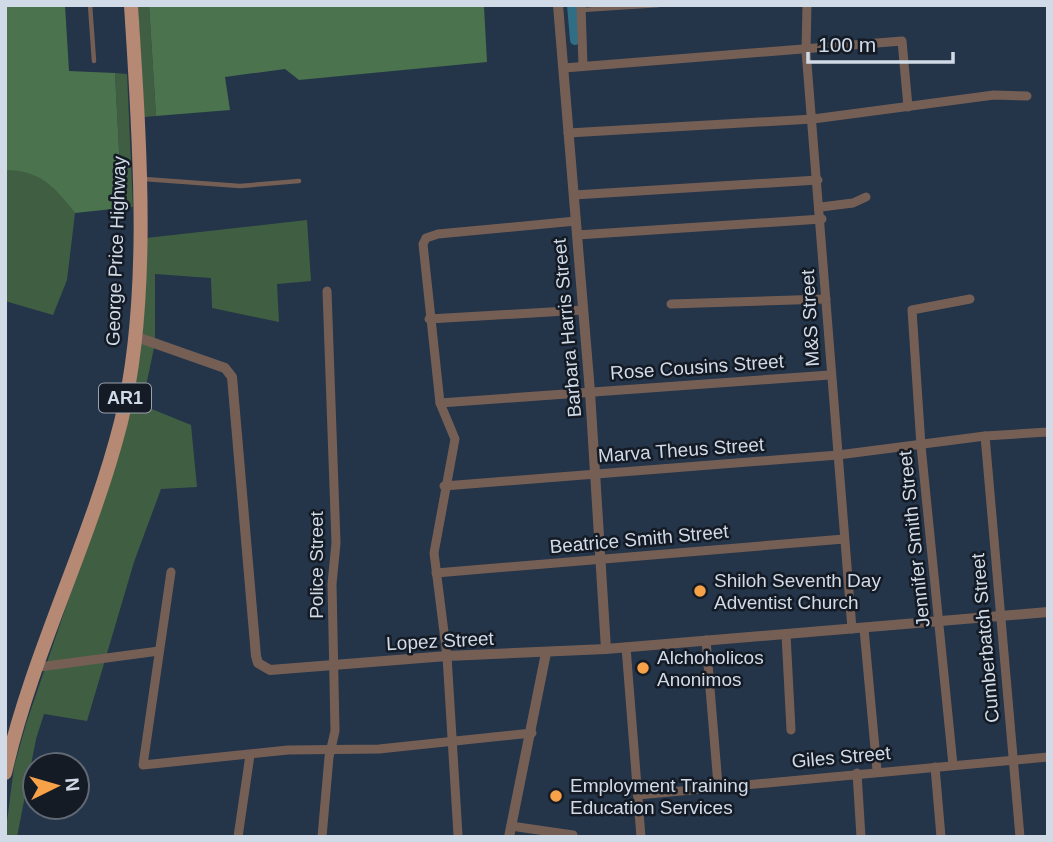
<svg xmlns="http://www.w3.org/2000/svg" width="1053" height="842" viewBox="0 0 1053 842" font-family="Arial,sans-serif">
  <rect width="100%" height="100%" fill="#243449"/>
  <g fill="#405f42">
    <polygon points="5,5 51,182 75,213 67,280 53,315 5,301"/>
    <polygon points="138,5 149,5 156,116 144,117"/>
    <polygon points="115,73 127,74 133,207 122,208"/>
    <polygon points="307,220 311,281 277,284 279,322 212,308 211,278 155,274 155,343 142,405 191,425 197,487 161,489 134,562 87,721 44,714 36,739 17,837 5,837 14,767 26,724 115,463 146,238"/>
  </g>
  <g fill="#4a734e">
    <path d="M5,5H65L69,71L115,73L122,208L75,213C55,187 40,170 5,170Z"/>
    <polygon points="149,5 484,6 487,62 299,80 285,69 225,77 230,110 156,116"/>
  </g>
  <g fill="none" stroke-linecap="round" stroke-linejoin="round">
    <polyline stroke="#306e86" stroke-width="10" points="572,5 575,40"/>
    <g stroke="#755f55" stroke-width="4.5">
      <polyline points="90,5 94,61"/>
      <polyline points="582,10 659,5"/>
      <polyline points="144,179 240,186 299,181"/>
    </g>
    <g stroke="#755f55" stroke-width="9">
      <polyline points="581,5 583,66"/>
      <polyline points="807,5 806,51 852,629"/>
      <polyline points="564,68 902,41 908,107"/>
      <polyline points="568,133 813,119 994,95 1027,96"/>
      <polyline points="574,195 818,180"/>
      <polyline points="821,207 853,203 866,197"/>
      <polyline points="577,235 822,219"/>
      <polyline points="671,304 826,299"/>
      <polyline points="429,319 583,310"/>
      <polyline points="440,403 830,375"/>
      <polyline points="985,436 1020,837"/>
      <polyline points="444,486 838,455 985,436 1048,432"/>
      <polyline points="171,572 143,765 288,750 379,749 532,733"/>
      <polyline points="436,573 844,539"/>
      <polyline points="864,629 877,770"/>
      <polyline points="786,634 791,730"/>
      <polyline points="706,640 718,785"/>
      <polyline points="626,647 641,837"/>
      <polyline points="39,667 159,651"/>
      <polyline points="953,765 921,446 912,310 970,299"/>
      <polyline points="935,767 941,837"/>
      <polyline points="857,773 861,837"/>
      <polyline points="638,795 1048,757"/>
      <polyline points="511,826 573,835"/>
      <polyline points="458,835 447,656 434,553 455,439 440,403 423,244 426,238 438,234 576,221"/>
      <polyline points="238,837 250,755"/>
      <polyline points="322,837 329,757 335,731 332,584 336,543 327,291"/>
    </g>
    <g stroke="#755f55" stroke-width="10">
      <polyline points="558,5 590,392 606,649"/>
      <polyline points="134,336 225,368 232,377 256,656 258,663 270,670 447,656 606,649 1048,612"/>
      <polyline points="509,837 546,653"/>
    </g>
    <path stroke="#b58974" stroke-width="14" d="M5,773C32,653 91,541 121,422C152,296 139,134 131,5"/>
  </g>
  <g fill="#f7a149" stroke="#141b25" stroke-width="2.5">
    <circle cx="700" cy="591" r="7"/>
    <circle cx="643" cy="668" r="7"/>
    <circle cx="556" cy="796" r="7"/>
  </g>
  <g text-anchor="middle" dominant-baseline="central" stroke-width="5" stroke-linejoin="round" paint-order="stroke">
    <rect fill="#141b25" stroke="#98a1ae" stroke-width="2" x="99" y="383.5" width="52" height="29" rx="5"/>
    <g font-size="18" font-weight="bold" fill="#d1dbe8">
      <text x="125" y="398">AR1</text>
    </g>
    <g font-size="19" fill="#d1dbe8" stroke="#141b25">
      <text transform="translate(116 251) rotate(-88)">George Price Highway</text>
      <text transform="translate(810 318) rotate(-93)">M&amp;S Street</text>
      <text transform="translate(567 328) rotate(-95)">Barbara Harris Street</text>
      <text transform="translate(697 367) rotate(-4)">Rose Cousins Street</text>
      <text transform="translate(681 450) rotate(-4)">Marva Theus Street</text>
      <text transform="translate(639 539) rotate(-5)">Beatrice Smith Street</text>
      <text transform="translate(914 539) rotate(-96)">Jennifer Smith Street</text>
      <text transform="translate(316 565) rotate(-90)">Police Street</text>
      <text transform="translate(985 638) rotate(-95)">Cumberbatch Street</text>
      <text transform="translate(440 641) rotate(-3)">Lopez Street</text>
      <text transform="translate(841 757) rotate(-5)">Giles Street</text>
    </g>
    <g font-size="19" fill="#d1dbe8" stroke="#141b25" text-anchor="start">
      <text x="714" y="580">Shiloh Seventh Day<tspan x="714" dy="22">Adventist Church</tspan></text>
      <text x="657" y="657">Alchoholicos<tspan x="657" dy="22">Anonimos</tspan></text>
      <text x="570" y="785">Employment Training<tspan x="570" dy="22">Education Services</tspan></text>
    </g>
  </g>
  <rect width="1053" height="842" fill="none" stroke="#d1dbe8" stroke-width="14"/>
  <g transform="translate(56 786) rotate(85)"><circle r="33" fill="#141b25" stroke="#606873" stroke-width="2"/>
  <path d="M0-5L12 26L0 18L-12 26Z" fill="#f7a149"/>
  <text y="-10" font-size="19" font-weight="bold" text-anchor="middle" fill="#d1dbe8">N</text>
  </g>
  <path d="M808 52v10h145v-10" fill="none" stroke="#d1dbe8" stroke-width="3.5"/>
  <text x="818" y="52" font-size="21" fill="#d1dbe8" stroke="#141b25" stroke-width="5" paint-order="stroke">100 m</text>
</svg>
